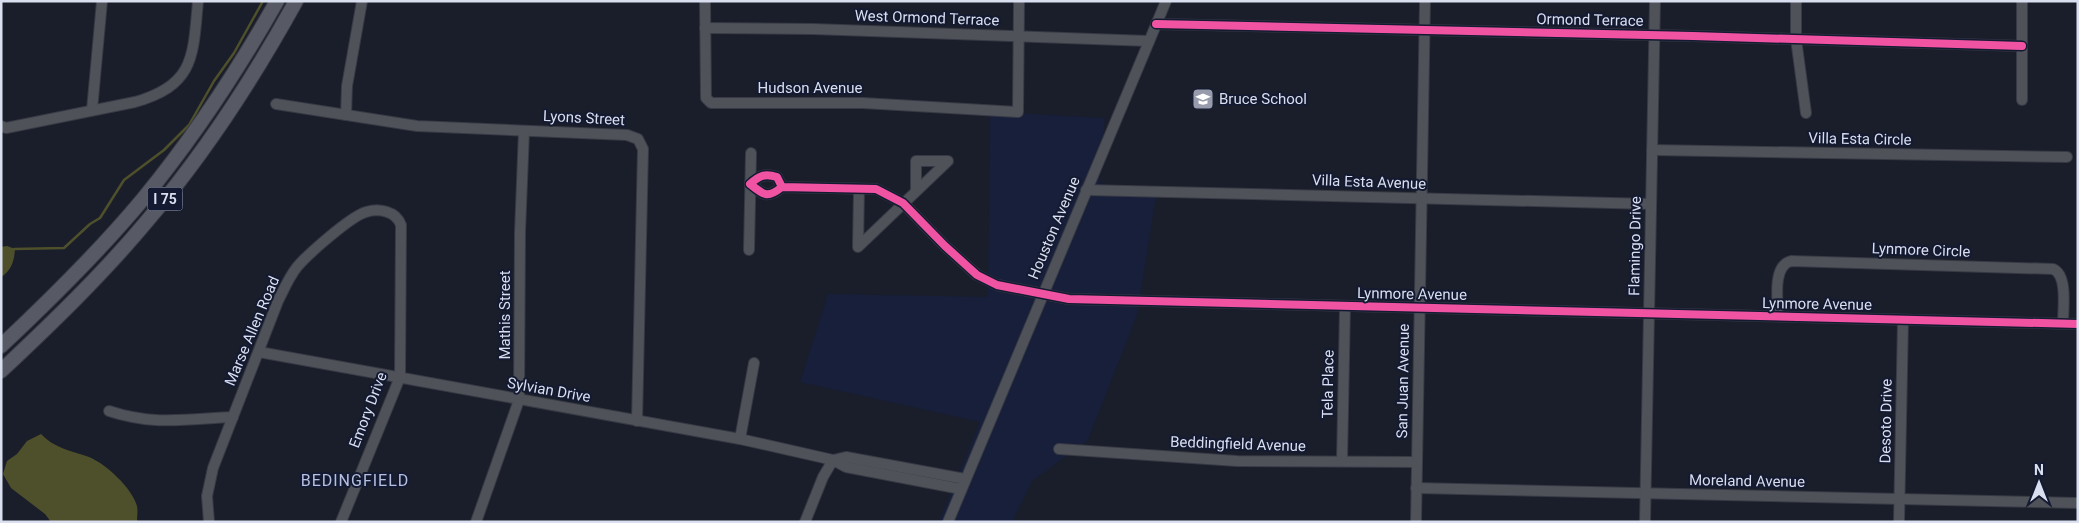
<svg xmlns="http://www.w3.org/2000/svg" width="2079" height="523" viewBox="0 0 2079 523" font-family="Roboto,sans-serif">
  <rect width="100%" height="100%" fill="#1a1e2a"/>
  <polygon fill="#171f3a" points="990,112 1105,118 1099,183 1156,196 1137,315 1088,440 1032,481 1012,522 939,522 980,422 800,382 828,294 988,297"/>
  <g fill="#4e502b">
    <path d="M7,246L15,249C14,261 12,270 1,277V247Z"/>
    <path d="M41,434C54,448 71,451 89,457C106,464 132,488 137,506C138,511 137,517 137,522H51L45,514L11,488L3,474L7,461L17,454L27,441Z"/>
  </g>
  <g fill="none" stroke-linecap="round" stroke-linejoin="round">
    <polyline stroke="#4e502b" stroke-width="2.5" points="14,249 64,248 90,224 100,218 124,180 164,150 189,125 214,81 234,53 263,1"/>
    <g stroke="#373a44" stroke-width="12">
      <g id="minor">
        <polyline points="705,1 706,98 711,103 863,103 1018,112 1019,1"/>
        <polyline points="1796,1 1796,39 1806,113"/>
        <polyline points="1156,24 1693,36 2022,46"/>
        <polyline points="705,28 813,29 1149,41"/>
        <polyline points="2022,100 2022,1"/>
        <polyline points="276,104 417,126 627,135 638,139 643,149 637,421"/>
        <polyline points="92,110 102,1"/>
        <polyline points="346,115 347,86 362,1"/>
        <path d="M1,126L6,128L135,102C195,85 193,56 198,1"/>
        <polyline points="1652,150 2067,157"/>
        <path d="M782,187L777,177C764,173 759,176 750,184C764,195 767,199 782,187L876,189L903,203L945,246L977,275L997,285L1069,299L2078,324"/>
        <polyline points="859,189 858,247 948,161 916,161 916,191"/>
        <polyline points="1086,190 1651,204"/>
        <polyline points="749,250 751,153"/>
        <path d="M1778,316C1778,301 1772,266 1791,261L2053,269C2068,275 2063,309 2063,323"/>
        <polyline points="259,352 740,439 833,460 846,467 961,489"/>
        <path d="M109,411C154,426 188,419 233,417"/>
        <polyline points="740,439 754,363"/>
        <polyline points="1059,449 1237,461 1416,462"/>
        <polyline points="833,460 846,457 965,479"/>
        <polyline points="1342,461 1345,307"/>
        <polyline points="1416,488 2078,503"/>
        <path d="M209,522L207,496L213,468L278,301C284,289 289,277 297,267C307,255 351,216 366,212C379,208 396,211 401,225L400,377L341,522"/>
        <polyline points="476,522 519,400 520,232 524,131"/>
        <polyline points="805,522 823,477 833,460"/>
        <polyline points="948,522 1166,1"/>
        <polyline points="1416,522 1425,1"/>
        <polyline points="1645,522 1655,1"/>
        <polyline points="1899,522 1903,320"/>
      </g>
    </g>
    <g stroke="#373a44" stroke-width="16">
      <g id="highway">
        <path d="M1,346C51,299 99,252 143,199C193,138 238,70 277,1"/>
        <path d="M1,371C52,323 102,275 147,221C205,153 253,79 296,1"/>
      </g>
    </g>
    <use href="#minor" stroke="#50525a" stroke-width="10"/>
    <use href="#highway" stroke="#575a65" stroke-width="14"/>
    <g stroke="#131a31" stroke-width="11">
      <g id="cycleway">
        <polyline points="1156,24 1693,36 2022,46"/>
        <path d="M782,187L777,177C764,173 759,176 750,184C764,195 767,199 782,187L876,189L903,203L945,246L977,275L997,285L1069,299L2078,324"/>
      </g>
    </g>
    <use href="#cycleway" stroke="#f153a3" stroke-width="8"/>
  </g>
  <defs>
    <g id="school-square" transform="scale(1.125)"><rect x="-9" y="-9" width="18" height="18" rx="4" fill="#979bab" stroke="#131a31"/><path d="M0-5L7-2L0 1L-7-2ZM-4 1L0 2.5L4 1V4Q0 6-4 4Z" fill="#fff"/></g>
  </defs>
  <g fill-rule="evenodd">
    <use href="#school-square" x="1203" y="99"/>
  </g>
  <g text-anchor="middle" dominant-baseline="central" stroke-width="4" stroke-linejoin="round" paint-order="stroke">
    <rect fill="#131a31" stroke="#9ea4b7" stroke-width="1" x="147.5" y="187.5" width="35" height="23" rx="4"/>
    <g font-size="14" font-weight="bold" fill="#dadff0">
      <text x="165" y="199">I 75</text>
    </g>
    <g font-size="15" fill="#dadff0" stroke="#131a31">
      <text transform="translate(927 18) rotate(2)">West Ormond Terrace</text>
      <text transform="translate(1590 20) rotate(1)">Ormond Terrace</text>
      <text x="810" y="88">Hudson Avenue</text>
      <text transform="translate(584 118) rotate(3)">Lyons Street</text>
      <text transform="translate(1860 139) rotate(1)">Villa Esta Circle</text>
      <text transform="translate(1369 182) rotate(2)">Villa Esta Avenue</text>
      <text transform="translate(1054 228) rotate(-67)">Houston Avenue</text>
      <text transform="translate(1635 246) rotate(-89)">Flamingo Drive</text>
      <text transform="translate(1921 250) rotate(2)">Lynmore Circle</text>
      <text transform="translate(1412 294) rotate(1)">Lynmore Avenue</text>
      <text transform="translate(1817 304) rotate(1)">Lynmore Avenue</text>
      <text transform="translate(505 315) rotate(-90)">Mathis Street</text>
      <text transform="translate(252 331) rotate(-67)">Marse Allen Road</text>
      <text transform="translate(1403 381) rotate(-89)">San Juan Avenue</text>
      <text transform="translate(1328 384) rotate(-89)">Tela Place</text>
      <text transform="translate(549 390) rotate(10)">Sylvian Drive</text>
      <text transform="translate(368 410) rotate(-69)">Emory Drive</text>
      <text transform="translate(1886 421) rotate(-89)">Desoto Drive</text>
      <text transform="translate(1238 444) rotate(2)">Beddingfield Avenue</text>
      <text transform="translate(1747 481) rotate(1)">Moreland Avenue</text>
    </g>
    <g font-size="15" fill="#dadff0" stroke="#131a31" text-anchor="start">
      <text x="1219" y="99">Bruce School</text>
    </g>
    <g font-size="16" letter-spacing="1" fill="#b5c0e1" stroke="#131a31">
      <text x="355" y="480">BEDINGFIELD</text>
    </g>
  </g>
  <rect width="2079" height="523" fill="none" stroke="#dadff0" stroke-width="5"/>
  <g transform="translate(2039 483)" stroke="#131a31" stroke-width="4" paint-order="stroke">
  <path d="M0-4L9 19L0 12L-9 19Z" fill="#dadff0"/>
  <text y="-8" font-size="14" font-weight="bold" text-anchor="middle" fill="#dadff0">N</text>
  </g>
</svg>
